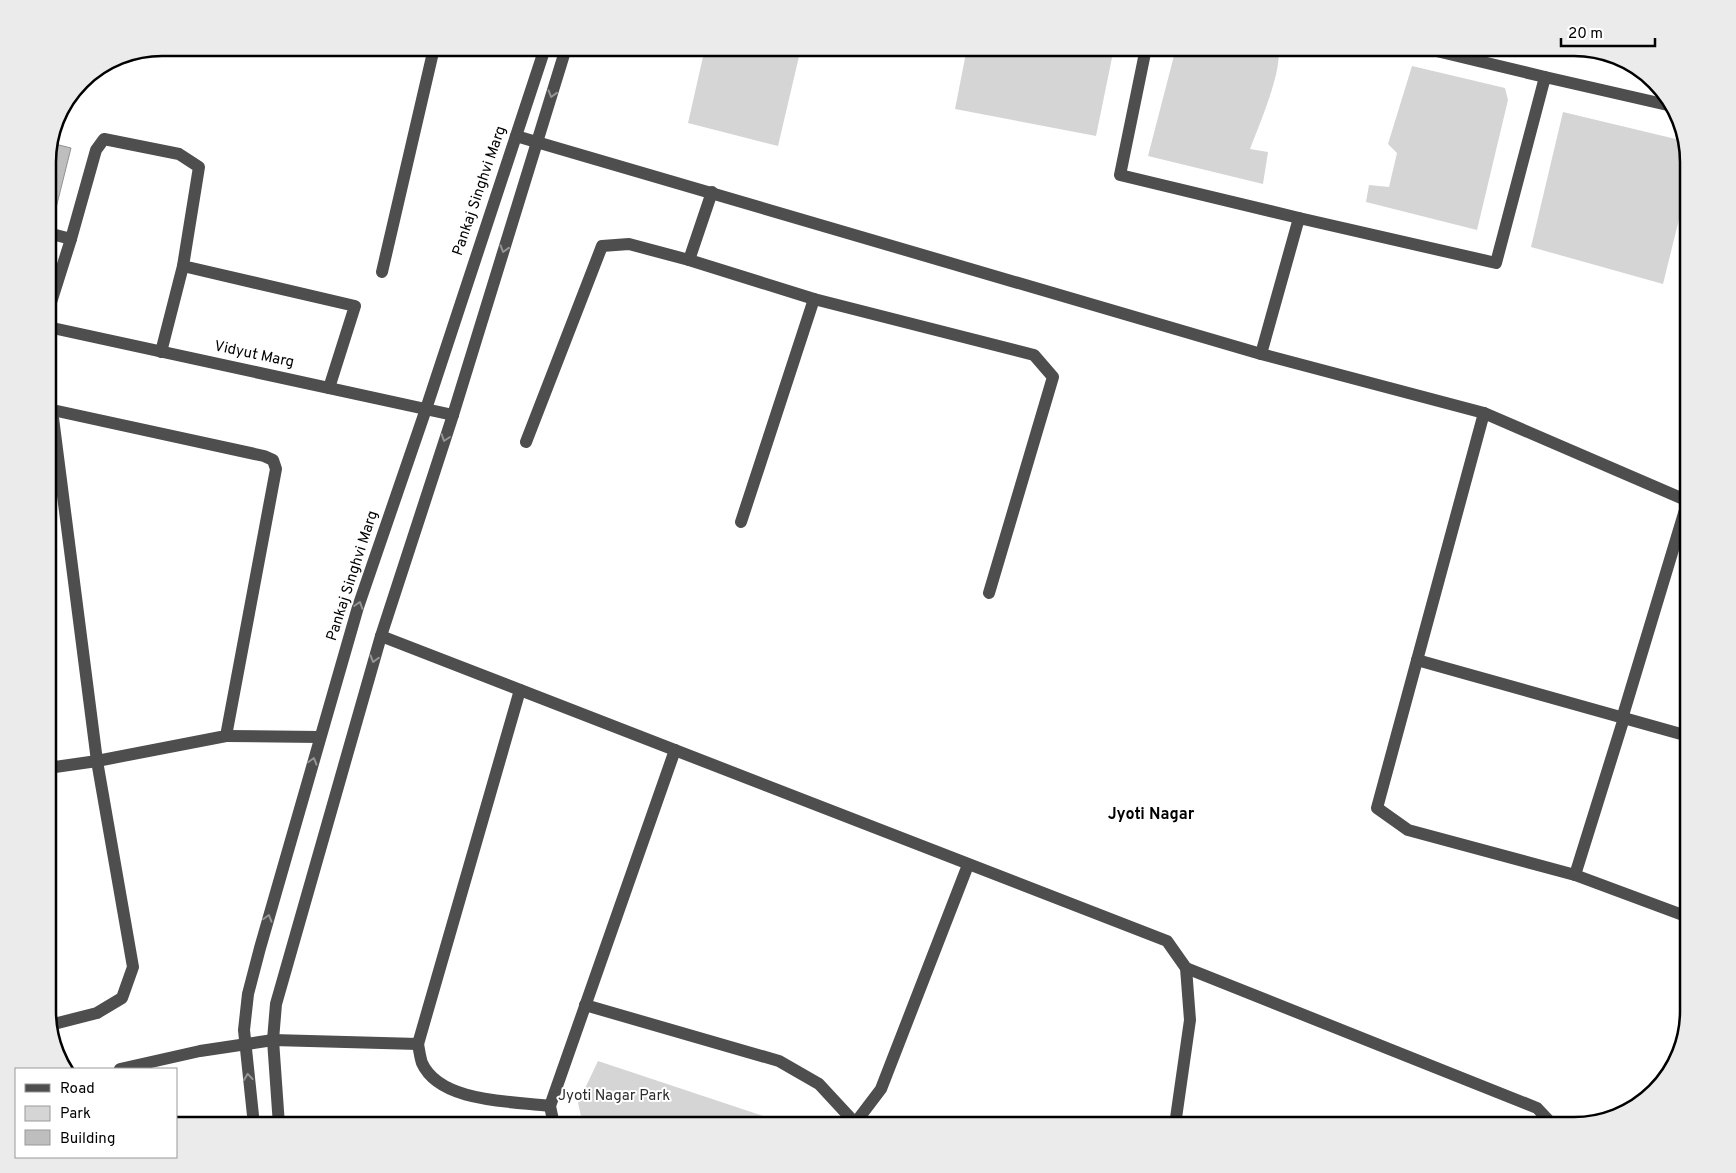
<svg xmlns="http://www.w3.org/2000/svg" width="1736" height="1173" viewBox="0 0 1736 1173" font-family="Overpass,sans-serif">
  <rect width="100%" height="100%" fill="#fff"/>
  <g fill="#d5d5d5">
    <polygon points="705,48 801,48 778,146 688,123"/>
    <polygon points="967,48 1114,48 1096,136 955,109"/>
    <path d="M1176,48H1278C1283,70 1259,125 1250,149L1268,152L1263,184L1148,156Z"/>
    <polygon points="1412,66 1505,88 1508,100 1477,230 1366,202 1369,185 1389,187 1397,153 1388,144"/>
    <polygon points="1563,112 1684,141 1688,162 1688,183 1663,284 1531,247"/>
    <polygon points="598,1061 790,1125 583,1125 578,1103"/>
  </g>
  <polygon fill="#bebebe" stroke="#929292" points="51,143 71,148 51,228 48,227 48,155"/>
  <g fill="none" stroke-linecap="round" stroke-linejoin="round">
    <g stroke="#4e4e4e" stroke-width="12">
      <polyline points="1146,48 1120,175 1299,218"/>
      <polyline points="1424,48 1545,77"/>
      <polyline points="516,136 1261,354 1484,413 1688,501"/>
      <polyline points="712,192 689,260 814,299 1034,355 1053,377 989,593"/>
      <polyline points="48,233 71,239 96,150 104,139 179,154 199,167 183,266 355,306 329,388"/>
      <polyline points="382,272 434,48"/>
      <polyline points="48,312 71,239"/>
      <polyline points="48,327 453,415"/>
      <polyline points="161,352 183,266"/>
      <polyline points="1261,354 1299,218 1496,263 1545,77 1672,106"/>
      <polyline points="48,409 264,456 273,460 276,469 226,736 97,761 48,768"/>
      <polyline points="1484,413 1377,808 1408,830 1575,875 1688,917"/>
      <polyline points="526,442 602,246 629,244 689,260"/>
      <polyline points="741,522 814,299"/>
      <polyline points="381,636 1167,941 1186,968 1190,1020 1175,1125"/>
      <polyline points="1417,660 1688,736"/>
      <polyline points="226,736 320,737"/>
      <polyline points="1575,875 1624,718 1624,712 1688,500"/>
      <polyline points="1186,968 1537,1108 1553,1125"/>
      <polyline points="585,1005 779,1061 819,1084 857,1125"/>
      <polyline points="50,1025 97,1013 122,998 133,967 97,761 52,410"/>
      <path d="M418,1044C419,1049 420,1057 422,1063C440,1103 512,1101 550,1106"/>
      <polyline points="120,1069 200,1051 273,1040 418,1044 520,690"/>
      <polyline points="856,1122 881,1089 968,865"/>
      <polyline points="254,1125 244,1030 248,994 260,948 358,607 426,409 545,48"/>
      <polyline points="279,1125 273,1040 276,1004 381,636 453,415 566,48"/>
      <polyline points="554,1125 550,1106 675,750"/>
    </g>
  </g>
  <defs><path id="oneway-chevron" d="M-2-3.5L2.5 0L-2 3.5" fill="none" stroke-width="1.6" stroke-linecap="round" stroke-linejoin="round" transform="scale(1.25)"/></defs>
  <g stroke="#959595">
    <use href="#oneway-chevron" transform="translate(552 94) rotate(107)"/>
    <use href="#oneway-chevron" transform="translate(504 249) rotate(107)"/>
    <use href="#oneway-chevron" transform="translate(445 438) rotate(108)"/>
    <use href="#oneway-chevron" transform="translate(359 605) rotate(-72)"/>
    <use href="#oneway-chevron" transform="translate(374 659) rotate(106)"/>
    <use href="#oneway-chevron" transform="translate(313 761) rotate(-74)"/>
    <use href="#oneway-chevron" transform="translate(268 918) rotate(-74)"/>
    <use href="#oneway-chevron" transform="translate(248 1077) rotate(-96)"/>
  </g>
  <g text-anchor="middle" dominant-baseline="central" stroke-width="4" stroke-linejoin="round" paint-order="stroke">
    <g font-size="15" fill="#000" stroke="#fff">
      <text transform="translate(480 191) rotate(-71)">Pankaj Singhvi Marg</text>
      <text transform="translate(254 355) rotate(12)">Vidyut Marg</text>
      <text transform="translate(353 576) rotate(-72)">Pankaj Singhvi Marg</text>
    </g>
    <g font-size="15" fill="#2c2c2c" stroke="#fff">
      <text x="614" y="1096">Jyoti Nagar Park</text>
    </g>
    <g font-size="16" font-weight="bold" fill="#000" stroke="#fff">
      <text x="1151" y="815">Jyoti Nagar</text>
    </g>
  </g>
  <path d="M0 0H1736V1173H0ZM162 56H1574A106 106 0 0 1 1680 162V1011A106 106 0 0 1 1574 1117H162A106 106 0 0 1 56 1011V162A106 106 0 0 1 162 56Z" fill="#ebebeb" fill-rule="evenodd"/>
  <path fill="none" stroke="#000" stroke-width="2.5" d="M162 56H1574A106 106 0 0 1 1680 162V1011A106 106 0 0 1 1574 1117H162A106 106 0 0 1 56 1011V162A106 106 0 0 1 162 56Z"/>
  <rect x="15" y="1068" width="162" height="90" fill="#ffffff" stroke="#999999"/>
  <rect x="25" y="1084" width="25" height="8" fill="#4e4e4e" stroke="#999999"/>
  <text x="60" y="1093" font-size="15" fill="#000000">Road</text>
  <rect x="25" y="1106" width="25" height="15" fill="#d5d5d5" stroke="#999999"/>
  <text x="60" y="1118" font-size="15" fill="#000000">Park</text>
  <rect x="25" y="1130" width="25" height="15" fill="#bebebe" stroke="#999999"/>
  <text x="60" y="1143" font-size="15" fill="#000000">Building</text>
  <path d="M1561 38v8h94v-8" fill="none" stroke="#000000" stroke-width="2.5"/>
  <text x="1568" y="38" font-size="15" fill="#000000" stroke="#ffffff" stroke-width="4" paint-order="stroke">20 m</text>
</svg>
